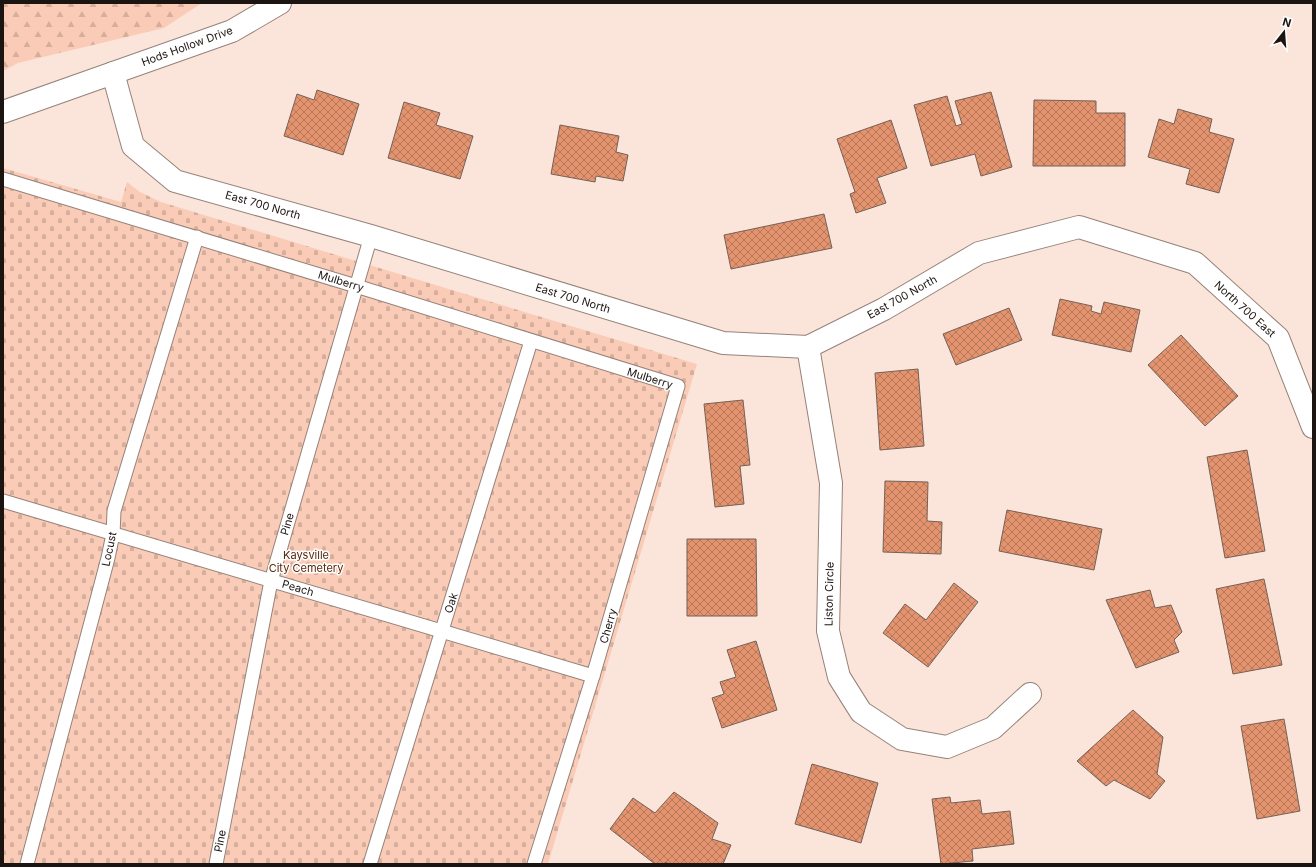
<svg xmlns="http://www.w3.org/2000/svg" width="1316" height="867" viewBox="0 0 1316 867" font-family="Inter,sans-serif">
  <defs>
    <pattern id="forest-firs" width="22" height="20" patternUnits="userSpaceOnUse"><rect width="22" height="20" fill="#faccb7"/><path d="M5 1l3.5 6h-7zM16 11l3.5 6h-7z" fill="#d6ae9c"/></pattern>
    <pattern id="cemetery-stones" width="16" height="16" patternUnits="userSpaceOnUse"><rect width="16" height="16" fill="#faccb7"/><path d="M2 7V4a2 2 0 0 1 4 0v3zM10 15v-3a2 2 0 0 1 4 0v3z" fill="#d6ae9c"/></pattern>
    <pattern id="building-cross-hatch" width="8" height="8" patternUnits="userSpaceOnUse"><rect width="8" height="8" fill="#e3936d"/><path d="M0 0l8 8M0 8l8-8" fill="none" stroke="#b77758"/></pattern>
  </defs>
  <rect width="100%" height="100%" fill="#fbe5db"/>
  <polygon fill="url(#forest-firs)" points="3,3 202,3 164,28 18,63 3,71"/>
  <polygon fill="url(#cemetery-stones)" points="3,168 121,202 127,182 140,192 161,202 697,364 548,864 3,864"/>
  <g fill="url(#building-cross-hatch)" stroke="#746158">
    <polygon points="317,90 359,104 343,155 284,136 297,94 314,100"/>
    <polygon points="991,92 1012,167 981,176 975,154 931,166 914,105 947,96 956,126 962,124 955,101"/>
    <polygon points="1034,100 1096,101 1096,113 1125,113 1125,166 1033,166"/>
    <polygon points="404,102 440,113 436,125 473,136 460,179 388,158"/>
    <polygon points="1178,109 1212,119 1209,132 1234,139 1219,193 1186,184 1190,169 1148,157 1159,119 1174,124"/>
    <polygon points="891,120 907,168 877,178 886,203 856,213 850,194 855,192 837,139"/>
    <polygon points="560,125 619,136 616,152 628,155 623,181 596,176 595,182 551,174"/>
    <polygon points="824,214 832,248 731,269 724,235"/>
    <polygon points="1060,299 1092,306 1091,311 1101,314 1104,302 1140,310 1131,352 1052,335"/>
    <polygon points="1009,308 1022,340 956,365 943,334"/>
    <polygon points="1181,335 1238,396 1205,426 1148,365"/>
    <polygon points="918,369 924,446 880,450 875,373"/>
    <polygon points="743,400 750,465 740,466 744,504 715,507 704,404"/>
    <polygon points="1247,450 1265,551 1225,558 1207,457"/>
    <polygon points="885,481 928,482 927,521 942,522 941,554 883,552"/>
    <polygon points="1007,510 1102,529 1094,570 999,551"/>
    <polygon points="687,539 756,539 757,616 687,616"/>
    <polygon points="1264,579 1282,665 1233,674 1216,589"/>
    <polygon points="954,583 978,602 928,667 883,633 905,604 926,620"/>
    <polygon points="1150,590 1155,608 1171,605 1182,632 1174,640 1179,652 1136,668 1106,600"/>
    <polygon points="756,641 777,710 722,728 712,698 724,694 720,682 736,677 727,650"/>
    <polygon points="1133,710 1163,737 1157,774 1165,781 1150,799 1114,780 1106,786 1077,761"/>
    <polygon points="1284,719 1300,811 1257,819 1241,726"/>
    <polygon points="812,764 878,783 861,843 795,824"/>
    <polygon points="674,792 718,823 712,839 731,845 723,864 669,864 666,862 663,864 655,864 610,829 633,798 655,813"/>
    <polygon points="950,797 951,803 980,800 982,814 1010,811 1014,844 972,849 973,861 941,864 932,799"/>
  </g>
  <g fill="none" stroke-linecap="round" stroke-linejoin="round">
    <g stroke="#968279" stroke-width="15">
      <g id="lane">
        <polyline points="3,179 356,286 678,386 593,676 534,864"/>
        <polyline points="3,501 593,676"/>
        <polyline points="27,864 108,558 113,534 114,511 197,237"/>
        <polyline points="216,864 271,581 371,236"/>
        <polyline points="370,864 531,341"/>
      </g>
    </g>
    <g stroke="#968279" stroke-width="24">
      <g id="street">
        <polyline points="113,73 232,31 280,3"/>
        <polyline points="3,112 113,73 133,146 175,181 371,236 723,343 808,347 884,309 979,253 1079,227 1195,263 1278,338 1313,427"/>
        <polyline points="808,347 831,483 828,631 839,677 861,712 902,739 947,747 993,728 1030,694"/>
      </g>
    </g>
    <use href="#lane" stroke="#fff" stroke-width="13"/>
    <use href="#street" stroke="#fff" stroke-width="22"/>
  </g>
  <g text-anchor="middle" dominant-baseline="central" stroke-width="3" stroke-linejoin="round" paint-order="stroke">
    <g font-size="11" fill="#1b1411" stroke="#fff">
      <text transform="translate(187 46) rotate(-20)">Hods Hollow Drive</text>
      <text transform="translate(263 205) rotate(16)">East 700 North</text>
      <text transform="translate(341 281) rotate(17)">Mulberry</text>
      <text transform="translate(902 297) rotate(-29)">East 700 North</text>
      <text transform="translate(573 298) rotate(17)">East 700 North</text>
      <text transform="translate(1245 309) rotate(42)">North 700 East</text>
      <text transform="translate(650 378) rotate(17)">Mulberry</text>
      <text transform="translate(287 524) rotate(-74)">Pine</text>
      <text transform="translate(109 549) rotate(-78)">Locust</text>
      <text transform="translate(298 588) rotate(16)">Peach</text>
      <text transform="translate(829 594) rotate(-89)">Liston Circle</text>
      <text transform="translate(451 603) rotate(-73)">Oak</text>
      <text transform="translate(608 626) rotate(-74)">Cherry</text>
      <text transform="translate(220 841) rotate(-79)">Pine</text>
    </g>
    <g font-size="11" fill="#582609" stroke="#fff">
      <text x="306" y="555">Kaysville<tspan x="306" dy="13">City Cemetery</tspan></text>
    </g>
  </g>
  <rect width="1316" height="867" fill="none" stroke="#1b1411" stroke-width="8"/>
  <g transform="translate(1284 32) rotate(17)" stroke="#ffffff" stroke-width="3" paint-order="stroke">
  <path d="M0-3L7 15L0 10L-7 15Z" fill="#1b1411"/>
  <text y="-6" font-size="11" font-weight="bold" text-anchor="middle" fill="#1b1411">N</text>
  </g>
</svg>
